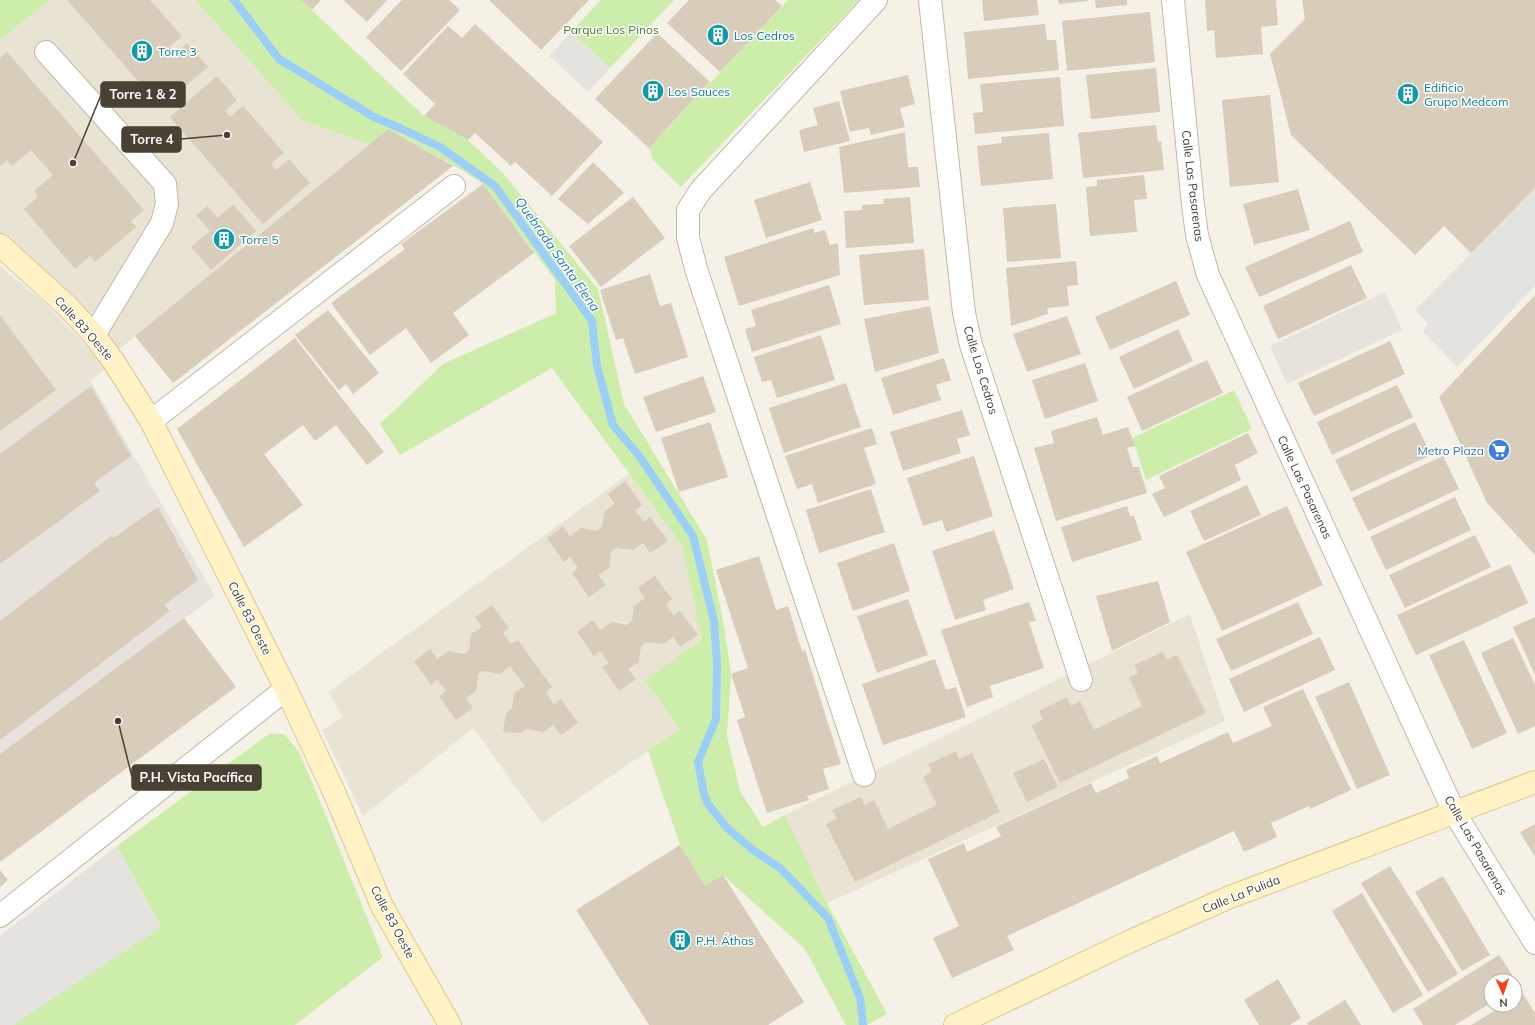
<svg xmlns="http://www.w3.org/2000/svg" width="1535" height="1025" viewBox="0 0 1535 1025" font-family="Mulish,sans-serif">
  <rect width="100%" height="100%" fill="#f5f1e6"/>
  <g fill="#e9e3d3">
    <polygon points="50,0 195,0 303,121 369,144 116,352 0,236 0,40"/>
    <polygon points="0,266 48,306 107,368 0,447"/>
    <polygon points="629,474 682,546 702,640 680,729 542,823 473,728 363,816 322,730 343,717 328,692"/>
    <polygon points="1190,614 1225,721 827,903 785,815"/>
  </g>
  <g fill="#e7e2db">
    <polygon points="1385,292 1402,330 1287,384 1270,346"/>
    <polygon points="90,380 215,596 0,754 0,447"/>
  </g>
  <g fill="#cdeeaa">
    <polygon points="0,0 50,0 0,40"/>
    <polygon points="195,0 301,0 424,116 468,140 503,173 598,289 624,404 707,540 724,626 731,674 727,736 740,791 763,827 785,815 827,903 887,1014 867,1025 846,1025 804,948 723,875 705,885 680,845 648,751 680,729 645,680 702,640 682,546 552,368 400,455 380,424 443,364 556,313 555,280 483,184 465,172 388,129 369,144 303,121"/>
    <polygon points="601,0 674,0 610,68 571,32"/>
    <polygon points="788,0 859,0 681,187 653,160 649,148"/>
    <polygon points="1234,390 1252,429 1146,480 1132,438"/>
    <polygon points="269,734 284,734 298,750 313,784 383,957 295,1025 13,1025 161,927 117,846"/>
  </g>
  <g fill="#e5e3de">
    <polygon points="571,32 610,68 588,92 549,56"/>
    <polygon points="1535,188 1535,286 1457,367 1423,331 1428,323 1415,310"/>
    <polygon points="117,846 161,927 13,1025 0,1025 0,936"/>
  </g>
  <g fill="none" stroke-linecap="round" stroke-linejoin="round">
    <polyline stroke="#9bcff8" stroke-width="8" points="234,0 279,59 374,117 402,129 440,147 495,186 592,321 597,366 613,425 640,457 693,536 714,621 717,663 716,719 698,762 704,794 708,804 727,828 753,850 780,868 828,918 860,998 863,1025"/>
  </g>
  <g fill="#d8cdba">
    <polygon points="69,0 150,0 182,36 169,47 175,54 187,43 208,67 161,107 68,1"/>
    <polygon points="301,0 321,0 312,10"/>
    <polygon points="343,0 387,0 367,22"/>
    <polygon points="402,0 449,0 460,10 401,71 366,37"/>
    <polygon points="489,0 589,0 541,50"/>
    <polygon points="689,0 775,0 782,6 720,72 667,23"/>
    <polygon points="982,0 1037,0 1039,15 984,21"/>
    <polygon points="1058,0 1088,0 1088,1 1059,4"/>
    <polygon points="1095,0 1127,0 1127,5 1096,8"/>
    <polygon points="1205,0 1276,0 1278,25 1261,27 1263,54 1216,58 1214,30 1207,31"/>
    <polygon points="1302,0 1535,0 1535,188 1471,253 1444,226 1415,255 1291,135 1270,54 1305,19"/>
    <polygon points="1150,12 1155,62 1067,71 1062,21"/>
    <polygon points="475,24 603,142 552,196 515,162 511,166 475,133 468,140 424,116 435,104 403,74 448,26 462,38"/>
    <polygon points="1045,24 1047,40 1056,40 1059,70 968,79 964,32"/>
    <polygon points="657,33 710,82 649,148 595,99"/>
    <polygon points="7,52 144,210 131,221 136,227 95,262 90,256 75,269 24,209 38,197 34,191 53,175 31,150 12,166 7,160 0,166 0,58"/>
    <polygon points="1156,68 1160,112 1091,119 1086,75"/>
    <polygon points="908,75 915,104 900,108 905,127 871,135 869,128 850,132 840,91"/>
    <polygon points="217,76 237,100 225,111 230,117 243,106 284,153 271,164 276,170 289,159 310,183 263,224 170,117"/>
    <polygon points="1060,77 1064,126 975,134 973,113 983,112 980,84"/>
    <polygon points="1270,95 1279,182 1230,187 1222,100"/>
    <polygon points="839,101 850,141 804,152 799,130 818,125 813,108"/>
    <polygon points="1156,125 1158,142 1161,141 1164,170 1083,178 1078,133"/>
    <polygon points="388,129 453,166 173,383 135,336"/>
    <polygon points="905,132 908,167 918,167 920,187 844,193 839,147"/>
    <polygon points="1049,133 1053,179 981,186 977,146 1002,143 1001,137"/>
    <polygon points="593,162 624,193 588,224 558,199"/>
    <polygon points="1144,175 1147,199 1134,200 1137,232 1090,236 1086,187 1097,186 1097,180"/>
    <polygon points="810,182 822,220 766,238 754,200"/>
    <polygon points="483,184 534,253 453,313 469,335 431,363 406,328 370,355 331,303 405,249 401,244"/>
    <polygon points="1298,189 1310,230 1254,245 1243,204"/>
    <polygon points="633,197 665,238 601,287 569,246"/>
    <polygon points="910,197 914,243 846,248 844,211 862,210 862,205 884,204 883,199"/>
    <polygon points="233,204 256,231 211,270 191,247 210,231 196,215 207,206 218,218"/>
    <polygon points="1056,204 1061,258 1007,262 1003,208"/>
    <polygon points="1350,221 1363,252 1259,297 1245,267"/>
    <polygon points="813,228 815,233 825,230 830,245 838,243 840,275 739,306 724,257"/>
    <polygon points="924,249 929,300 864,305 859,255"/>
    <polygon points="1076,261 1078,285 1067,286 1069,306 1047,308 1048,314 1011,326 1006,268"/>
    <polygon points="1351,265 1367,298 1278,339 1263,306"/>
    <polygon points="650,274 660,306 671,303 688,357 635,374 623,338 616,340 600,290"/>
    <polygon points="1176,281 1190,315 1110,350 1095,317"/>
    <polygon points="829,285 841,324 752,352 745,329 756,326 751,310"/>
    <polygon points="1535,295 1535,555 1487,503 1439,397"/>
    <polygon points="930,306 939,353 875,372 864,319"/>
    <polygon points="328,310 379,373 353,394 346,384 339,390 295,335"/>
    <polygon points="0,315 56,390 0,431"/>
    <polygon points="1067,316 1081,354 1027,372 1013,334"/>
    <polygon points="1178,329 1193,361 1134,389 1119,357"/>
    <polygon points="821,335 835,380 777,398 771,380 762,382 754,357"/>
    <polygon points="295,338 384,452 367,465 336,425 315,441 303,425 264,454 303,505 244,547 177,429"/>
    <polygon points="1390,341 1405,374 1314,416 1298,383"/>
    <polygon points="944,358 951,380 936,385 941,400 893,415 881,378"/>
    <polygon points="1207,360 1223,393 1142,431 1127,397"/>
    <polygon points="1085,363 1098,401 1045,419 1032,380"/>
    <polygon points="703,376 716,412 656,432 643,397"/>
    <polygon points="846,383 861,427 784,453 769,408"/>
    <polygon points="1397,385 1413,417 1332,455 1317,422"/>
    <polygon points="91,386 131,456 94,483 100,491 0,564 0,454"/>
    <polygon points="962,410 970,435 957,439 961,453 903,471 890,432"/>
    <polygon points="1097,417 1103,435 1128,427 1135,446 1127,448 1133,467 1139,467 1147,493 1056,521 1034,448 1054,443 1051,431"/>
    <polygon points="710,422 728,477 679,492 661,438"/>
    <polygon points="1415,422 1431,455 1351,492 1335,460"/>
    <polygon points="872,428 877,444 864,448 876,484 818,503 812,484 797,489 785,456"/>
    <polygon points="1248,433 1258,453 1235,465 1241,480 1164,517 1152,494 1165,488 1159,476"/>
    <polygon points="974,456 993,516 946,532 942,520 923,526 907,478"/>
    <polygon points="1443,456 1459,489 1368,531 1352,498"/>
    <polygon points="625,481 642,505 635,510 644,522 650,517 668,541 650,553 643,543 633,550 616,548 611,552 609,568 598,575 606,585 589,597 572,573 578,568 570,557 564,562 547,538 563,526 570,536 581,528 596,531 602,527 604,512 615,504 608,494"/>
    <polygon points="1247,485 1261,515 1204,541 1190,511"/>
    <polygon points="871,489 885,532 819,553 806,510"/>
    <polygon points="1455,497 1471,530 1386,570 1370,537"/>
    <polygon points="1127,506 1130,516 1134,516 1142,540 1072,562 1061,527"/>
    <polygon points="1287,506 1323,585 1222,631 1186,552"/>
    <polygon points="158,507 198,580 164,605 170,611 0,740 0,621 111,536 113,538"/>
    <polygon points="994,530 1014,589 983,600 986,610 955,620 932,551"/>
    <polygon points="1475,535 1491,567 1405,608 1389,575"/>
    <polygon points="894,543 910,591 853,611 837,563"/>
    <polygon points="759,556 776,610 788,606 802,651 805,650 841,764 823,769 829,789 807,796 809,800 767,813 737,720 745,717 731,674 748,668 716,570"/>
    <polygon points="1510,564 1528,603 1416,655 1397,615"/>
    <polygon points="655,576 672,599 666,604 674,616 680,611 698,635 680,647 673,637 663,644 647,642 641,646 639,662 628,669 636,679 619,691 602,667 609,663 600,651 594,656 577,632 593,620 600,630 612,622 627,625 632,621 634,606 645,598 638,588"/>
    <polygon points="1158,581 1170,622 1112,651 1096,596"/>
    <polygon points="908,599 928,655 877,673 857,616"/>
    <polygon points="1029,602 1036,621 1029,622 1044,668 990,686 993,697 967,707 941,630"/>
    <polygon points="1298,602 1313,634 1231,671 1216,639"/>
    <polygon points="492,605 509,628 503,633 511,644 518,640 552,687 546,692 554,704 561,699 578,723 561,735 553,725 543,732 526,729 521,733 503,732 506,713 512,709 514,693 525,686 510,666 500,674 484,671 478,674 476,691 466,698 473,708 456,720 439,696 446,691 437,680 431,685 414,661 430,649 437,659 449,651 464,654 469,650 471,634 482,627 475,617"/>
    <polygon points="1535,617 1535,675 1513,627"/>
    <polygon points="184,618 236,687 0,862 0,754"/>
    <polygon points="1320,637 1335,670 1244,712 1229,679"/>
    <polygon points="1513,638 1535,685 1535,726 1518,734 1481,653"/>
    <polygon points="1464,640 1507,733 1472,749 1429,655"/>
    <polygon points="1162,652 1167,659 1177,655 1206,713 1060,783 1031,725 1043,719 1039,711 1067,697 1071,706 1080,701 1094,730 1142,706 1129,677 1138,673 1134,665"/>
    <polygon points="935,659 946,690 956,687 966,717 883,745 862,684"/>
    <polygon points="1349,682 1390,775 1357,789 1315,697"/>
    <polygon points="1303,689 1351,790 1310,809 1309,806 1271,823 1277,837 1244,852 1234,831 1007,936 1014,950 952,978 933,938 959,926 928,859 964,843 967,852 1001,836 996,827 1091,783 1096,793 1129,778 1126,770 1157,756 1160,763 1228,732 1233,743 1272,726 1263,707"/>
    <polygon points="956,751 959,759 972,753 1000,812 855,882 826,824 837,819 832,810 861,797 864,805 874,800 888,829 912,817 937,805 923,777 932,772 928,764"/>
    <polygon points="1044,759 1058,787 1027,802 1013,773"/>
    <polygon points="1535,824 1535,857 1520,832"/>
    <polygon points="680,845 705,885 723,875 804,1002 768,1025 649,1025 576,910"/>
    <polygon points="1390,866 1458,974 1428,992 1361,883"/>
    <polygon points="0,870 8,880 0,887"/>
    <polygon points="1443,876 1490,955 1462,971 1415,892"/>
    <polygon points="1362,893 1423,995 1393,1013 1332,911"/>
    <polygon points="1499,955 1519,985 1515,988 1515,981 1491,981 1491,1003 1455,1025 1423,1025 1413,1009"/>
    <polygon points="1278,979 1301,1018 1290,1025 1259,1025 1244,1000"/>
    <polygon points="1523,994 1535,1013 1535,1025 1471,1025 1504,1005 1515,1005 1515,999"/>
    <polygon points="1345,1000 1361,1025 1308,1025 1307,1023"/>
  </g>
  <g fill="none" stroke-linecap="round" stroke-linejoin="round">
    <g stroke="#c1b9a7" stroke-width="24">
      <g id="street">
        <polyline points="930,0 964,313 971,345 1081,680"/>
        <polyline points="1173,0 1193,205 1197,235 1208,275 1454,812 1535,943"/>
        <polyline points="46,52 165,184 167,204 162,223 94,335"/>
        <polyline points="151,421 454,186"/>
        <polyline points="864,775 697,272 688,238 688,210 701,190 876,0"/>
        <polyline points="0,916 286,689"/>
      </g>
    </g>
    <g stroke="#d9c990" stroke-width="24">
      <g id="secondary">
        <polyline points="0,245 67,306 94,335 114,362 151,421 286,689 334,792 382,906 450,1025"/>
        <polyline points="955,1025 1135,939 1230,897 1535,782"/>
      </g>
    </g>
    <use href="#street" stroke="#fff" stroke-width="22"/>
    <use href="#secondary" stroke="#fff3c5" stroke-width="22"/>
  </g>
  <defs>
    <g id="building-disc" transform="scale(1.15)"><circle r="9.5" fill="#0f9aa8" stroke="#fff"/><path d="M-4-6H4V6H1V3H-1V6H-4ZM-2.5-4.3h1.7v1.8h-1.7ZM.8-4.3h1.7v1.8H.8ZM-2.5-1h1.7V.8h-1.7ZM.8-1h1.7V.8H.8Z" fill="#fff"/></g>
    <g id="supermarket-disc" transform="scale(1.15)"><circle r="9.5" fill="#3f7fe0" stroke="#fff"/><path d="M-6-5.5h2.5l.6 2H6L4.5 2H-2.5L-4.4-4H-6ZM-1.5 3.2a1.3 1.3 0 1 0 .1 0ZM3 3.2a1.3 1.3 0 1 0 .1 0Z" fill="#fff"/></g>
  </defs>
  <g fill-rule="evenodd">
    <use href="#building-disc" x="718" y="35"/>
    <use href="#building-disc" x="142" y="51"/>
    <use href="#building-disc" x="653" y="91"/>
    <use href="#building-disc" x="1408" y="94"/>
    <use href="#building-disc" x="224" y="239"/>
    <use href="#supermarket-disc" x="1499" y="450"/>
    <use href="#building-disc" x="680" y="940"/>
  </g>
  <g text-anchor="middle" dominant-baseline="central" stroke-width="3" stroke-linejoin="round" paint-order="stroke">
    <g font-size="12" fill="#428121" stroke="#fff">
      <text x="611" y="29">Parque Los Pinos</text>
    </g>
    <g font-size="12" fill="#0d838f" stroke="#fff" text-anchor="start">
      <text x="734" y="35">Los Cedros</text>
      <text x="158" y="51">Torre 3</text>
      <text x="1424" y="87">Edificio<tspan x="1424" dy="14">Grupo Medcom</tspan></text>
      <text x="668" y="91">Los Sauces</text>
      <text x="240" y="239">Torre 5</text>
      <text x="696" y="940">P.H. Áthas</text>
    </g>
    <g font-size="12" fill="#484134" stroke="#fff">
      <text transform="translate(1193 186) rotate(83)">Calle Las Pasarenas</text>
      <text transform="translate(84 328) rotate(48)">Calle 83 Oeste</text>
      <text transform="translate(981 370) rotate(73)">Calle Los Cedros</text>
      <text transform="translate(1305 487) rotate(65)">Calle Las Pasarenas</text>
      <text transform="translate(250 618) rotate(63)">Calle 83 Oeste</text>
      <text transform="translate(1476 845) rotate(60)">Calle Las Pasarenas</text>
      <text transform="translate(1241 894) rotate(-22)">Calle La Pulida</text>
      <text transform="translate(393 922) rotate(62)">Calle 83 Oeste</text>
    </g>
    <g font-size="12" fill="#366cbe" stroke="#fff" text-anchor="end">
      <text x="1484" y="450">Metro Plaza</text>
    </g>
    <g font-size="13" font-style="italic" fill="#2178c0" stroke="#fff">
      <text transform="translate(558 254) rotate(55)">Quebrada Santa Elena</text>
    </g>
  </g>
  <path fill="none" stroke="#484134" stroke-width="1.5" d="M73 163L101 95M227 135L181 139M118 721L132 777"/>
  <g fill="#484134" stroke="#fff" stroke-width="1.5">
    <circle cx="73" cy="163" r="4"/>
    <circle cx="227" cy="135" r="4"/>
    <circle cx="118" cy="721" r="4"/>
  </g>
  <g fill="#484134" stroke="#484134" stroke-width="1.5">
    <rect x="101" y="82" width="84" height="25" rx="4"/>
    <rect x="122" y="127" width="59" height="25" rx="4"/>
    <rect x="132" y="765" width="129" height="25" rx="4"/>
  </g>
  <g font-size="13" text-anchor="middle" font-weight="bold" fill="#fff">
    <text x="143" y="99">Torre 1 &amp; 2</text>
    <text x="152" y="144">Torre 4</text>
    <text x="196" y="782">P.H. Vista Pacífica</text>
  </g>
  <g transform="translate(1503 993) rotate(177)"><circle r="19" fill="#ffffff" stroke="#b6b3ae"/>
  <path d="M0-3L7 15L0 10L-7 15Z" fill="#ff3e12"/>
  <text y="-6" font-size="11" font-weight="bold" text-anchor="middle" fill="#484134">N</text>
  </g>
</svg>
